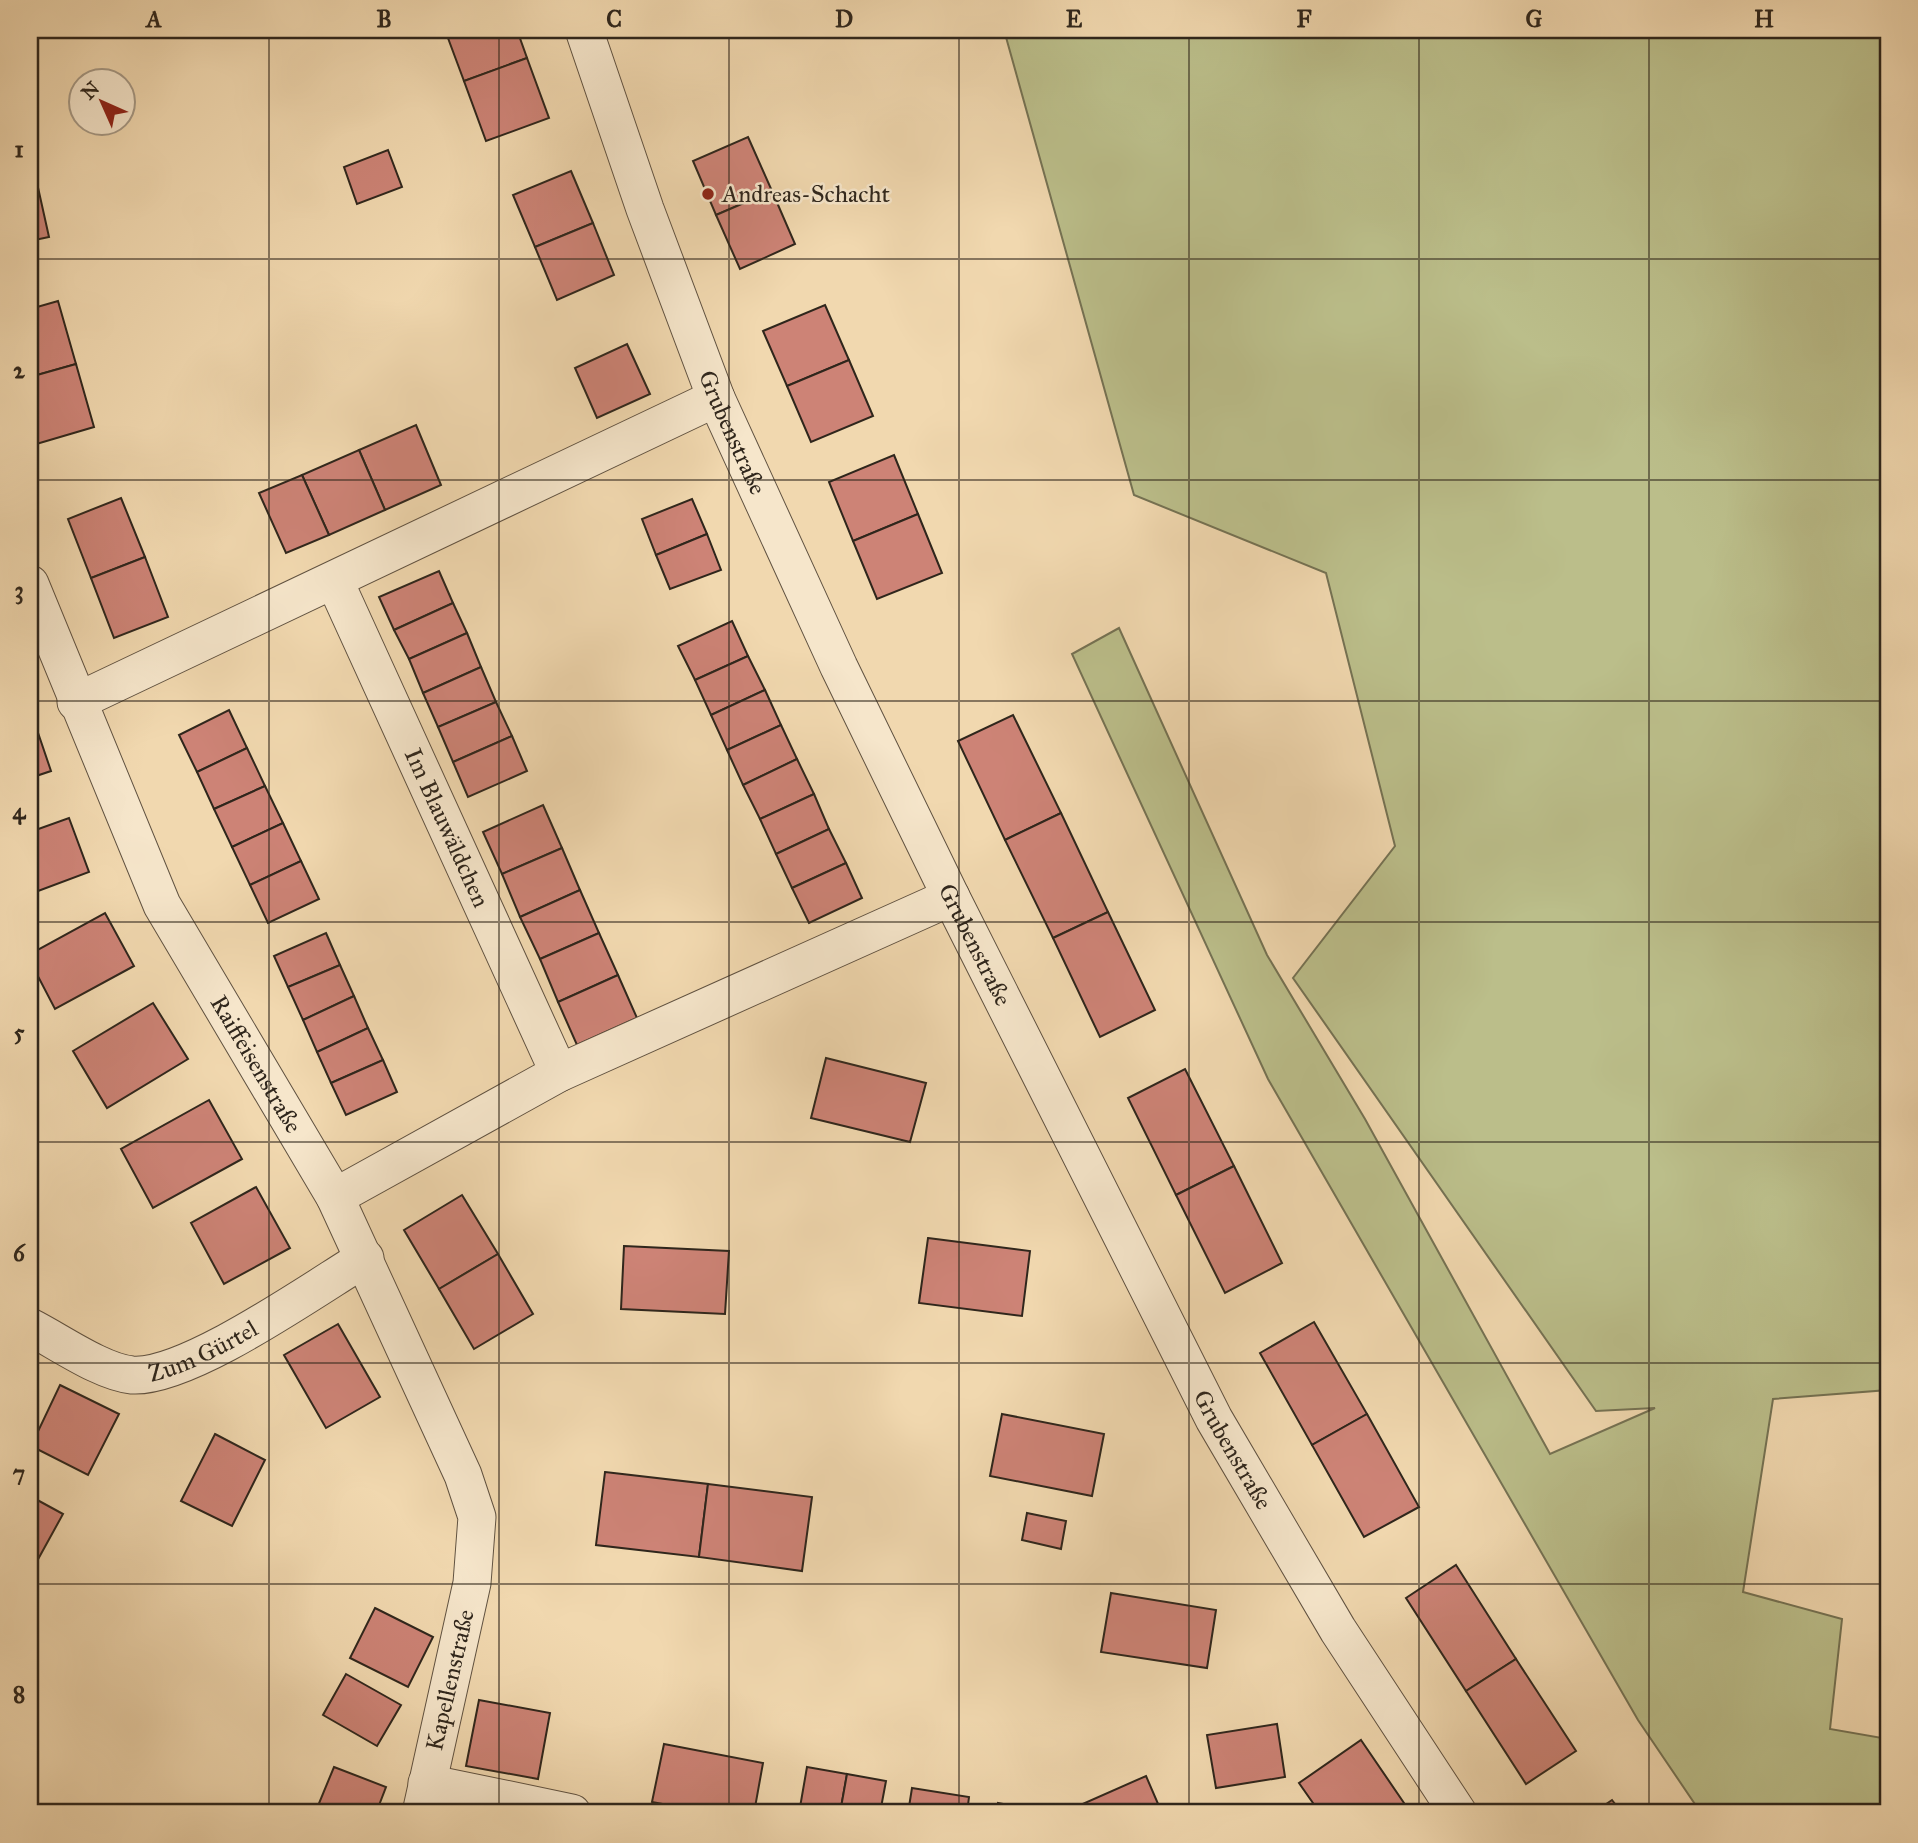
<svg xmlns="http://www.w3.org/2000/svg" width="1918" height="1843" viewBox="0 0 1918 1843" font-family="'IM FELL Great Primer',serif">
  <rect width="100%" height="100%" fill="#f1d8af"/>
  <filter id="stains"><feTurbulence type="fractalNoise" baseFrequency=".00286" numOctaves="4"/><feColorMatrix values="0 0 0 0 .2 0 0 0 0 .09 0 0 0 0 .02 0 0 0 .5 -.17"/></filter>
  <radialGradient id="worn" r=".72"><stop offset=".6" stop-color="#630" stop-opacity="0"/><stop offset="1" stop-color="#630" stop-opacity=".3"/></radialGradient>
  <polygon fill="#bbbe8a" stroke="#757253" stroke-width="2" points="1004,30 1888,30 1888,1390 1773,1399 1743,1592 1842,1619 1830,1729 1888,1739 1888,1813 1701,1813 1638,1720 1268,1079 1072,654 1119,628 1267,955 1365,1119 1550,1454 1655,1408 1596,1411 1293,978 1395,846 1326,573 1134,495"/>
  <g fill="#cd8376" stroke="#2f261c" stroke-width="2">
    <polygon points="445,30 517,30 527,58 464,81"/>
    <polygon points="720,30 745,30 722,37"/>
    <polygon points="527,58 549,118 486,141 464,81"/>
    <polygon points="748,137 772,191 716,215 693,161"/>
    <polygon points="30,147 37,183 30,185"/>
    <polygon points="388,150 402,187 357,204 344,167"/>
    <polygon points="571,171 593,223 535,247 513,195"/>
    <polygon points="37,183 49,237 30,241 30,185"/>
    <polygon points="772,191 795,244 740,269 716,215"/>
    <polygon points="593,223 614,275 557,300 535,247"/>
    <polygon points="58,301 76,364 30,377 30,309"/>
    <polygon points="825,305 849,360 787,386 763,331"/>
    <polygon points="627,344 650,394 597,418 575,368"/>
    <polygon points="849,360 873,416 811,442 787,386"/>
    <polygon points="76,364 94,427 33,445 30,434 30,377"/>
    <polygon points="416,425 441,485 385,510 359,450"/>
    <polygon points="359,450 385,510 329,535 302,475"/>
    <polygon points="894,455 918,514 853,541 829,482"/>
    <polygon points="302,475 329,535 286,553 259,493"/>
    <polygon points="121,498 145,557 91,578 68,519"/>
    <polygon points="692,499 707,534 656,555 642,519"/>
    <polygon points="918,514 942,573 877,599 853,541"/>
    <polygon points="707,534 721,570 670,589 656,555"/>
    <polygon points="145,557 168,617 114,638 91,578"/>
    <polygon points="439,571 453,603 394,630 379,597"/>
    <polygon points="453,603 467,633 409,659 394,630"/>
    <polygon points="732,621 748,656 695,680 678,646"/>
    <polygon points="467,633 481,667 423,693 409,659"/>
    <polygon points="748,656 765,690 711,715 695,680"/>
    <polygon points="481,667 496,702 438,727 423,693"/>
    <polygon points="765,690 781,725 727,750 711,715"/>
    <polygon points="496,702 512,736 453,762 438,727"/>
    <polygon points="229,710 247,748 197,772 179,735"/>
    <polygon points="1013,715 1061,813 1005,840 958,741"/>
    <polygon points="33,718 51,771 30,778 30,719"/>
    <polygon points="781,725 797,759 743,785 727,750"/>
    <polygon points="512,736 527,771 468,797 453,762"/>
    <polygon points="247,748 265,786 214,809 197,772"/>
    <polygon points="797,759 814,794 760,819 743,785"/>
    <polygon points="265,786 283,823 232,847 214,809"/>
    <polygon points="814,794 829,829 776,854 760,819"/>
    <polygon points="543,805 562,848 502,874 483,832"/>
    <polygon points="1061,813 1108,912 1053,938 1005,840"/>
    <polygon points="69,818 89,872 30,894 30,832"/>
    <polygon points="283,823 301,861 250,885 232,847"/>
    <polygon points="829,829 846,863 792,888 776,854"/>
    <polygon points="562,848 580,890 520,917 502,874"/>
    <polygon points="301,861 319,899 268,923 250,885"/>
    <polygon points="846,863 862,898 809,923 792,888"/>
    <polygon points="580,890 599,933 540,959 520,917"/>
    <polygon points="1108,912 1155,1010 1100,1037 1053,938"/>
    <polygon points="105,913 134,966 55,1009 30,961 30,954"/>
    <polygon points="326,933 340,965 288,987 274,956"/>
    <polygon points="599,933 618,975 558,1002 540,959"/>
    <polygon points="340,965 354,996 303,1020 288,987"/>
    <polygon points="618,975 637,1018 577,1045 558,1002"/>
    <polygon points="354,996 368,1028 317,1052 303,1020"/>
    <polygon points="153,1003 188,1059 107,1108 73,1051"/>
    <polygon points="368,1028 383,1060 331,1083 317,1052"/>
    <polygon points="826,1058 926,1083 910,1142 811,1118"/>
    <polygon points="383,1060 397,1092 346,1115 331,1083"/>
    <polygon points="1185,1069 1234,1166 1176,1195 1128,1098"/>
    <polygon points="209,1100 242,1159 153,1208 121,1149"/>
    <polygon points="1234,1166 1282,1263 1225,1293 1176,1195"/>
    <polygon points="256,1187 290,1248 224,1284 191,1223"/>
    <polygon points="462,1195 498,1254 439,1289 404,1230"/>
    <polygon points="928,1238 1030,1251 1022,1316 919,1303"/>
    <polygon points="624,1246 729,1251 725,1314 621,1309"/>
    <polygon points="498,1254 533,1314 474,1349 439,1289"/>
    <polygon points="1314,1322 1367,1414 1312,1445 1260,1353"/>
    <polygon points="338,1324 380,1397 326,1428 284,1355"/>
    <polygon points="60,1385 119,1414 88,1475 31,1446"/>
    <polygon points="1002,1414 1104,1434 1092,1496 990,1476"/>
    <polygon points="1367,1414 1419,1507 1364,1537 1312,1445"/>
    <polygon points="215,1434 265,1460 232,1526 181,1501"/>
    <polygon points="605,1472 708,1484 699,1557 596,1545"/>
    <polygon points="708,1484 812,1497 802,1571 699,1557"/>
    <polygon points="30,1496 63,1514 31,1572 30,1571"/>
    <polygon points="1027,1513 1066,1521 1061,1549 1022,1540"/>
    <polygon points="1456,1565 1516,1659 1466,1691 1406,1598"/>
    <polygon points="1111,1593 1216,1610 1207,1668 1101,1652"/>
    <polygon points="375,1608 433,1637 408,1687 350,1658"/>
    <polygon points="1516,1659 1576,1751 1526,1784 1466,1691"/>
    <polygon points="346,1674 401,1705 377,1746 323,1715"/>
    <polygon points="479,1700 550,1713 538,1779 466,1766"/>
    <polygon points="1277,1724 1285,1777 1216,1788 1207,1735"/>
    <polygon points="1361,1740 1404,1803 1390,1813 1320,1813 1299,1783"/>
    <polygon points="664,1744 763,1763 754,1813 711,1813 652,1802"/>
    <polygon points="334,1767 386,1787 376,1813 315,1813"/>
    <polygon points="807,1767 847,1774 840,1813 799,1813"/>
    <polygon points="847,1774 886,1781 880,1813 840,1813"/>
    <polygon points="1146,1776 1162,1813 1081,1813 1078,1806"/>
    <polygon points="912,1788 969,1797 967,1813 908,1813"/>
    <polygon points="1612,1800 1622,1813 1593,1813"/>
    <polygon points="998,1803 1051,1813 996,1813"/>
  </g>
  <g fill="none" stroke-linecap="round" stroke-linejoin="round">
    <g stroke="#605241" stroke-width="39">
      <g id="street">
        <path id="s1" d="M584,30L645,209L716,398L839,667L951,897L1214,1419L1338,1630L1458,1813"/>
        <path id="s2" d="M335,582L559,1073"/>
        <path id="s3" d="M30,584L162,905L335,1197L463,1475L477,1517L472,1583L421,1813"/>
        <polyline points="76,702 716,398"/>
        <polyline points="335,1197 559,1073 951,897"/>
        <path id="s4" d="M30,1327C58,1341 101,1372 132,1375C187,1379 314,1289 365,1258"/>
        <polyline points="427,1783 572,1813"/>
      </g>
    </g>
    <use href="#street" stroke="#f6e6cb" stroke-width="37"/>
  </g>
  <path fill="none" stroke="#2f261c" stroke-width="2" stroke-opacity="0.55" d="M269,30V1813M499,30V1813M729,30V1813M959,30V1813M1189,30V1813M1419,30V1813M1649,30V1813M30,259H1888M30,480H1888M30,701H1888M30,922H1888M30,1142H1888M30,1363H1888M30,1584H1888"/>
  <circle fill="#8f2418" stroke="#f6e6cb" stroke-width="2.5" cx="708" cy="194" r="7"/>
  <g text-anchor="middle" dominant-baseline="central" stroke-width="5" stroke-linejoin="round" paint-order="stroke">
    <g font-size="24" fill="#2f261c" stroke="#f6e6cb" text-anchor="start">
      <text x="722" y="194">Andreas-Schacht</text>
    </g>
    <g font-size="24" fill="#2f261c" stroke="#f6e6cb">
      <text stroke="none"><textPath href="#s1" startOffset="429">Grubenstraße</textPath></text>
      <text stroke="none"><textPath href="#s2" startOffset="270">Im Blauwäldchen</textPath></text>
      <text stroke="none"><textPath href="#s1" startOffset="996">Grubenstraße</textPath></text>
      <text stroke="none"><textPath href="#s3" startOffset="532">Raiffeisenstraße</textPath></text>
      <text stroke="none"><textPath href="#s4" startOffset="189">Zum Gürtel</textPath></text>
      <text stroke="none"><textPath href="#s1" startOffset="1563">Grubenstraße</textPath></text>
      <text transform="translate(450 1680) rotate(-77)">Kapellenstraße</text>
    </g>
  </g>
  <rect width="1918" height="1843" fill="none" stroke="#f1d8af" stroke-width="77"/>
  <g transform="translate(102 102) rotate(315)"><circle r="33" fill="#f6e6cb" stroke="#a69985" stroke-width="2"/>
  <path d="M0-5L12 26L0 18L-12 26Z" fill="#8f2418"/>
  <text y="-10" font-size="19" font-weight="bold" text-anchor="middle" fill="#2f261c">N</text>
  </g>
  <rect x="38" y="38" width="1842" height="1766" fill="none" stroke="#2f261c" stroke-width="2.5"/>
  <g font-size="23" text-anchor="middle" font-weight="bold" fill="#2f261c">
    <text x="154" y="27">A</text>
    <text x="384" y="27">B</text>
    <text x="614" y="27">C</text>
    <text x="844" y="27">D</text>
    <text x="1074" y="27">E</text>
    <text x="1304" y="27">F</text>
    <text x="1534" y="27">G</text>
    <text x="1764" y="27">H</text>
    <text x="19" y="157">1</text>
    <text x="19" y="378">2</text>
    <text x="19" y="598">3</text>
    <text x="19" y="819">4</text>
    <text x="19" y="1040">5</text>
    <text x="19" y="1261">6</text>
    <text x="19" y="1481">7</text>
    <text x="19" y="1702">8</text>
  </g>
  <rect width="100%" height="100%" filter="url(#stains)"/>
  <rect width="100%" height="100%" fill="url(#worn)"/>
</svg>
